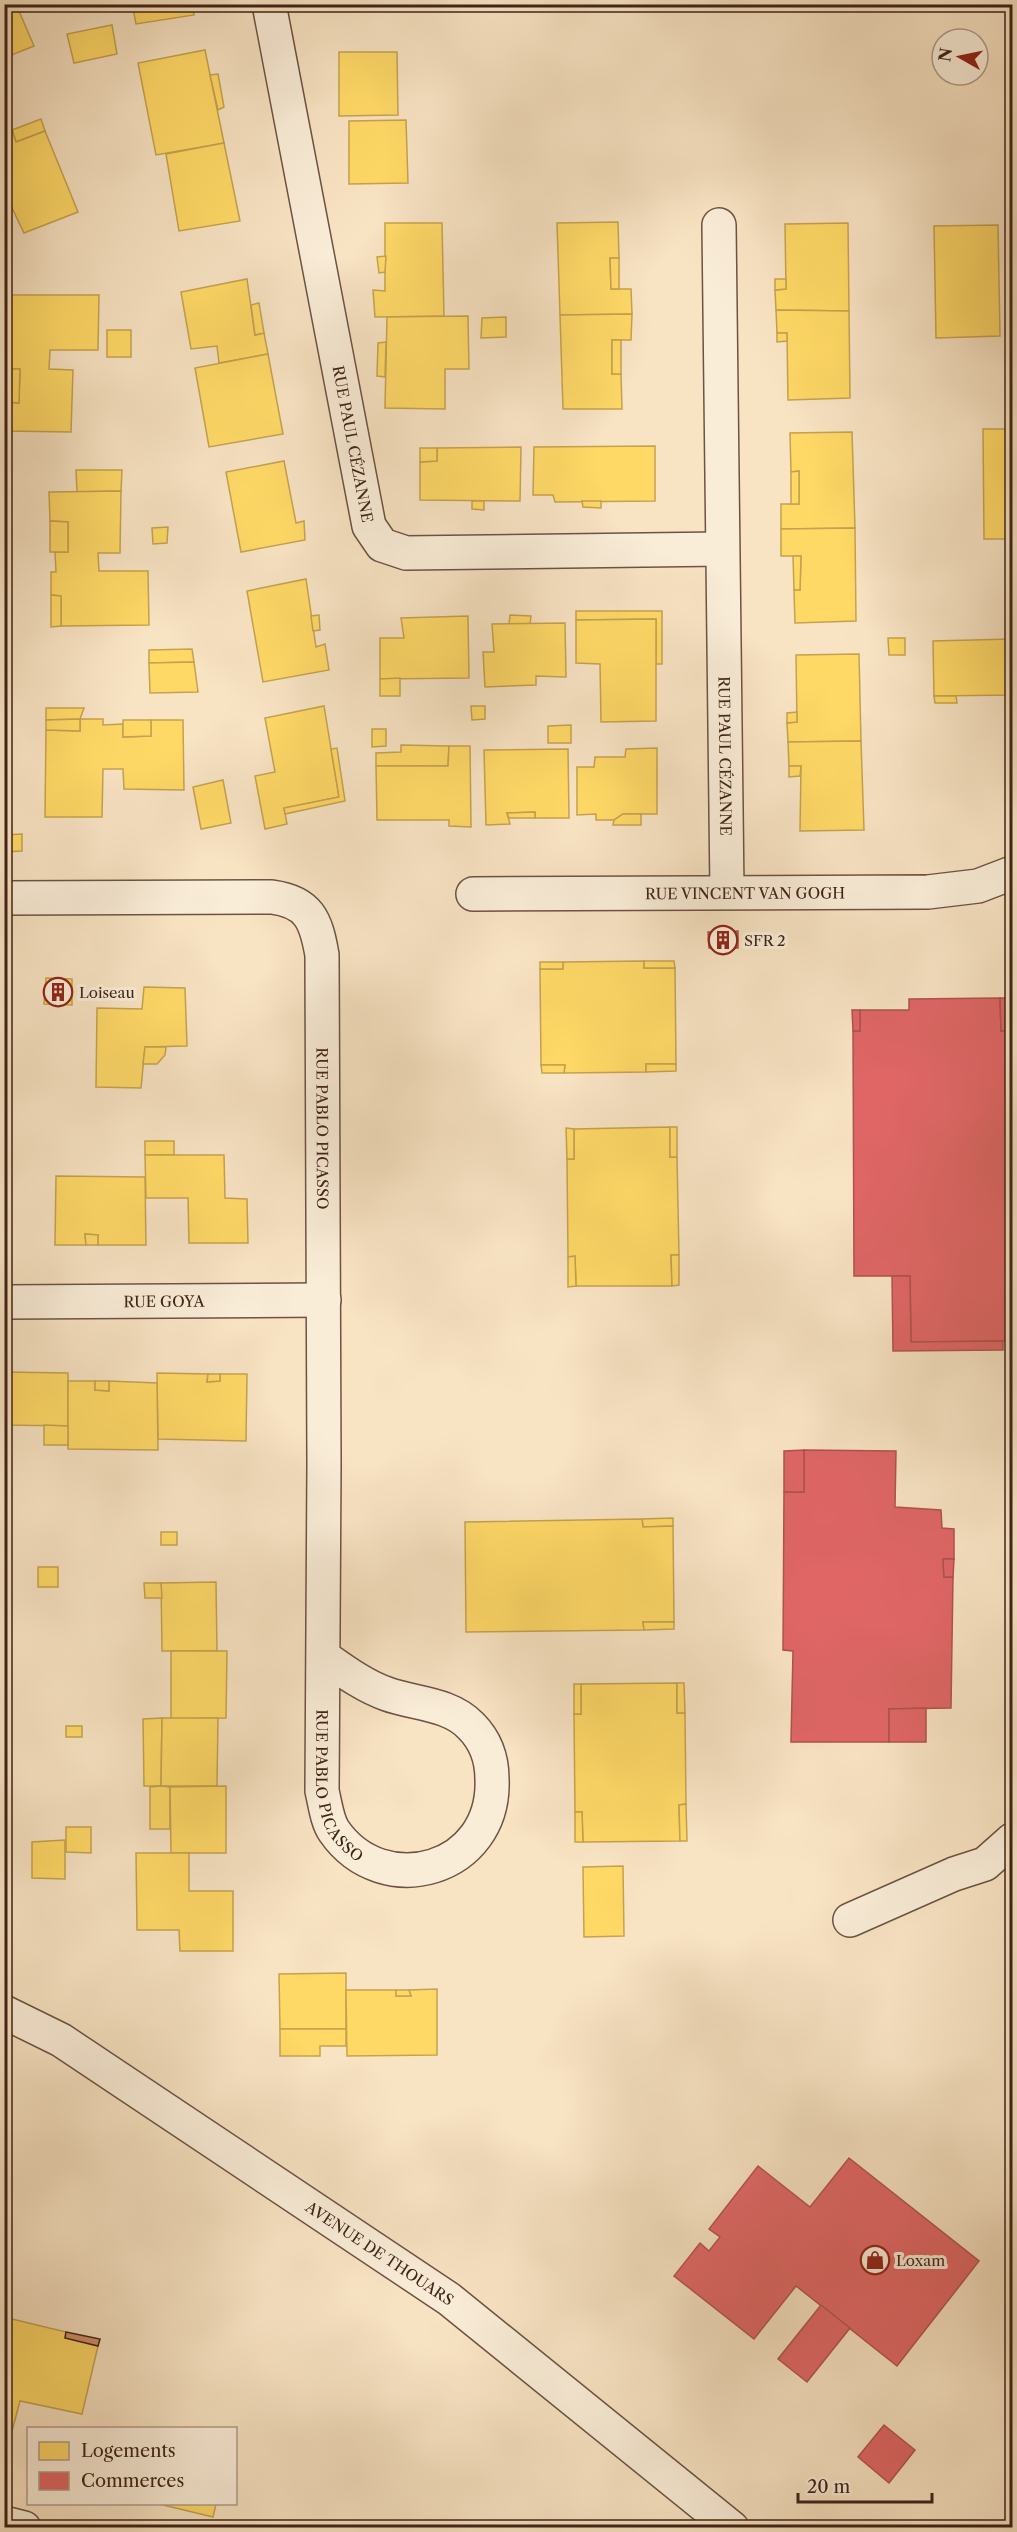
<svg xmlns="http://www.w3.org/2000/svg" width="1017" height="2532" viewBox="0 0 1017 2532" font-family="'Libre Caslon Text',serif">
  <rect width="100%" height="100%" fill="#f8e3c3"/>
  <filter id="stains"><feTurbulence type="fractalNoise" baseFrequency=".00333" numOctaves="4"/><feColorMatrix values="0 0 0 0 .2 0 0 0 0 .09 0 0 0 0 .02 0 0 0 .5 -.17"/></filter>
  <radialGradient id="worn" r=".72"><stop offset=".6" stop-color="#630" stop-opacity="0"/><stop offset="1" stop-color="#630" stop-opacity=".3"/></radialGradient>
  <g fill="#ffd966" stroke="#c5a24f" stroke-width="1.5">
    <polygon points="4,4 16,4 34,46 4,58"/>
    <polygon points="132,4 192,4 194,15 136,24"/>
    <polygon points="112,25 117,54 74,63 67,34"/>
    <polygon points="205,50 224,143 156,155 138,63"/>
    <polygon points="339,52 397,52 398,115 339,116"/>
    <polygon points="218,74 224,107 218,110 210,75"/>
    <polygon points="41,119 45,131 16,142 12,130"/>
    <polygon points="406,120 408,183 349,184 349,121"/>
    <polygon points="12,130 16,142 45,131 78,212 24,233 4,191 4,133"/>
    <polygon points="224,143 240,221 179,231 166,154"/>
    <polygon points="618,222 619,258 610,258 611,289 631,289 632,314 560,315 557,223"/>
    <polygon points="385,223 442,223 444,316 375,317 373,290 385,291"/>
    <polygon points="848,223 849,311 776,310 775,290 786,289 785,224"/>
    <polygon points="998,225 1000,336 936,338 934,226"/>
    <polygon points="386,256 385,272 379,273 377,257"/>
    <polygon points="610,258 619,258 619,289 611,289"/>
    <polygon points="247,279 255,335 264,333 268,354 219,363 217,346 191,349 181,292"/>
    <polygon points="775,279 786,279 786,289 775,290"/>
    <rect x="4" y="295" width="6" height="28"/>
    <polygon points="10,295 99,295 98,350 50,350 49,369 73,370 71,432 4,431 4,402 19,403 20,369 4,369 4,323 10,323"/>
    <polygon points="259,303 264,333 255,335 251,305"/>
    <polygon points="776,310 849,311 850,398 788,400 787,333 777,333"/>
    <polygon points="632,314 631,340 612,340 612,374 621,374 622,409 563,409 560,315"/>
    <polygon points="468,316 469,369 445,369 445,409 385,408 387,317"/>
    <polygon points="506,317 506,337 481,338 482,318"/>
    <rect x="107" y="330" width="24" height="27"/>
    <polygon points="777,333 787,333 787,341 777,342"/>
    <rect x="612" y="340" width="9" height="34"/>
    <polygon points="386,342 385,377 377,376 378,343"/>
    <polygon points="268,354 283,434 209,447 195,368"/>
    <polygon points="4,369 20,369 19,403 4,402"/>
    <polygon points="983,429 1012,429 1012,539 984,539"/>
    <polygon points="852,432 855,528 781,529 781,504 799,504 799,471 791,472 790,433"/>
    <polygon points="655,446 655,501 555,502 553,495 533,495 534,447"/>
    <polygon points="521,447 520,501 420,500 420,462 437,461 437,448"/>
    <polygon points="420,448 437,448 437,461 420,462"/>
    <polygon points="284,461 296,523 304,521 305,540 241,552 226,472"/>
    <polygon points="76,470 122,470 121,491 77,492"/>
    <polygon points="799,471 799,504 791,504 791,472"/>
    <polygon points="121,491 120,553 98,553 99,571 148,571 149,625 61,626 61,596 51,595 51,572 56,572 55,552 68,552 68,522 50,521 49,492"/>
    <polygon points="472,501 484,501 484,510 472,509"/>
    <polygon points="582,501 601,501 601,508 583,507"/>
    <polygon points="50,521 68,522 68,552 50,552"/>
    <polygon points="168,527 167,543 153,544 152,528"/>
    <polygon points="855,528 856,621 795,623 794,590 800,590 801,556 781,556 781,529"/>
    <polygon points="793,556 801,556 800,590 794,590"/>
    <polygon points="306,579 316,647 325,644 329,670 263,682 247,591"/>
    <polygon points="51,595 61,596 61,626 51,627"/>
    <polygon points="576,611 662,611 662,664 656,664 656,619 576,620"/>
    <polygon points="319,615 320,630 313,631 311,616"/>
    <polygon points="510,615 531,616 530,624 509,624"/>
    <polygon points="468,616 469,678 380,679 380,638 404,638 401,618"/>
    <polygon points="656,619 656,721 601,722 600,664 576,663 576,620"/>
    <polygon points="565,623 566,677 536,676 536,685 485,687 483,652 494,652 492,624"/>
    <polygon points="888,638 905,638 905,655 889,655"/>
    <polygon points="1012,639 1012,695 934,696 933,641"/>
    <polygon points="192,649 194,662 149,663 149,650"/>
    <polygon points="859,654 861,741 788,742 787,723 797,722 796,655"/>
    <polygon points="194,662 198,692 150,693 149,663"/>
    <polygon points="400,678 400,696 380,696 380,679"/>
    <polygon points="934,696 956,696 957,703 935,703"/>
    <polygon points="324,706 339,797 284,808 287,824 265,829 255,776 275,772 265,718"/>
    <polygon points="471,706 485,706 485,719 472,720"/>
    <polygon points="46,708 84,708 80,719 46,720"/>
    <polygon points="797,712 797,722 787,723 787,713"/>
    <polygon points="80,719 103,719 103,725 123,724 123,737 151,736 151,720 183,720 184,790 124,789 123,769 103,769 102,817 45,817 46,730 80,731"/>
    <polygon points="80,719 80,731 46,730 46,720"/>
    <polygon points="123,720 151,720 151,736 123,737"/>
    <polygon points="571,725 571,743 548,743 548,726"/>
    <polygon points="372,729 386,729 386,746 372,747"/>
    <polygon points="861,741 864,830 800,831 801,766 789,766 788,742"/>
    <polygon points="401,745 449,746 448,766 376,766 376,753 401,752"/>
    <polygon points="449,746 470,746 471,827 449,826 449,820 377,820 376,766 448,766"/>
    <polygon points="337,748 345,801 285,814 284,808 339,797 331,749"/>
    <polygon points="657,748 657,814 623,814 614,820 596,820 596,814 577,815 577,767 594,767 595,757 625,757 626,749"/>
    <polygon points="568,749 569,818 535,818 535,812 507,813 510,824 486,825 484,750"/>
    <polygon points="789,766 801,766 800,776 789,777"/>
    <polygon points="223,780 231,823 201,829 193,787"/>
    <polygon points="535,812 535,818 509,818 507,813"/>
    <polygon points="623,814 641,814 641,825 613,825 614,820"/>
    <polygon points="22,834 22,851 4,852 4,835"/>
    <polygon points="644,961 644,968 675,968 676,1064 646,1064 646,1072 564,1073 565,1065 541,1065 540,969 563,969 563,962"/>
    <polygon points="644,961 674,961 675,968 644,968"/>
    <rect x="540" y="962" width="23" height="7"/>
    <polygon points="46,978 72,979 72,1005 44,1004"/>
    <polygon points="144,987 185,988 187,1046 145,1047 141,1088 96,1087 97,1008 142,1009"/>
    <polygon points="145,1047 166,1047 165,1055 157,1064 143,1064"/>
    <polygon points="646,1064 676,1064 676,1071 646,1072"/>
    <polygon points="541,1065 565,1065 564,1073 542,1073"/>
    <polygon points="670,1127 670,1157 677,1157 679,1255 671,1255 672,1286 576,1286 575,1256 568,1257 567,1159 574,1159 574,1129"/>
    <rect x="670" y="1127" width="7" height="30"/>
    <polygon points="566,1128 574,1129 574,1159 567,1159"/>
    <rect x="145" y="1141" width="29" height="14"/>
    <polygon points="145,1155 224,1155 225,1198 247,1199 248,1243 189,1243 188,1198 146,1198"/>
    <polygon points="56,1176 145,1177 146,1245 98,1245 98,1235 85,1234 86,1245 55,1245"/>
    <polygon points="85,1234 98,1235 98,1245 86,1245"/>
    <polygon points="671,1255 679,1255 679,1285 672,1286"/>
    <polygon points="575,1256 576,1286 568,1287 568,1257"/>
    <polygon points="4,1372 68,1373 68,1426 4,1425"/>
    <polygon points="157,1373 208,1374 207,1382 220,1381 220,1374 247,1374 246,1441 158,1439"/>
    <polygon points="208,1374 220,1374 220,1381 207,1382"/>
    <polygon points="68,1381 95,1381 95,1390 109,1391 109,1381 157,1383 158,1450 68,1449"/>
    <polygon points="95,1381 109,1381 109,1391 95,1390"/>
    <polygon points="44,1425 68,1426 68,1445 44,1445"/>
    <polygon points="673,1518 673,1526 643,1527 642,1519"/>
    <polygon points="642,1519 643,1527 673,1526 674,1622 643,1622 644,1630 466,1632 465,1522"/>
    <rect x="161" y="1532" width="16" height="13"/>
    <polygon points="4,1544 8,1548 9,1578 4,1583"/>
    <rect x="38" y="1567" width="20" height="20"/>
    <polygon points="216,1582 217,1651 162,1651 161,1583"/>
    <polygon points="144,1583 161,1583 162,1598 145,1598"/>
    <polygon points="643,1622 674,1622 674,1629 644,1630"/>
    <polygon points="171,1651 227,1651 226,1718 171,1719"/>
    <polygon points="677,1683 677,1713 685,1713 686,1804 679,1805 680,1841 583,1842 582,1812 575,1812 574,1714 581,1714 581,1684"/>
    <polygon points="677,1683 684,1683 685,1713 677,1713"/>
    <rect x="574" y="1684" width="7" height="30"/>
    <polygon points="162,1718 161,1786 144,1786 143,1719"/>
    <polygon points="162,1718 218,1718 217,1786 161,1786"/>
    <rect x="66" y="1726" width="16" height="11"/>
    <polygon points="161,1786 170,1787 170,1829 150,1829 150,1787"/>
    <polygon points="226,1786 226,1853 171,1853 170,1787"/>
    <polygon points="686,1804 687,1841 680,1841 679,1805"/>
    <polygon points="575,1812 582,1812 583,1842 575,1842"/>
    <polygon points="66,1827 91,1827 91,1853 66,1852"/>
    <polygon points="65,1840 65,1879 32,1878 32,1842"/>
    <polygon points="136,1853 189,1853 189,1891 233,1891 233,1951 180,1951 179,1930 137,1930"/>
    <polygon points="623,1866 624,1936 584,1937 583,1867"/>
    <polygon points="346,1973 346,2029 280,2029 279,1974"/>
    <polygon points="437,1989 437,2055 347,2056 346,1990 396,1990 396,1996 411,1996 409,1990"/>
    <polygon points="396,1990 409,1990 411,1996 396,1996"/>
    <polygon points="280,2029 346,2029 346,2046 320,2046 320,2056 280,2056"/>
    <polygon points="12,2319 66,2332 65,2338 98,2346 82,2414 20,2401 7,2450 4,2450 4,2351"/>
    <polygon points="159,2504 216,2504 213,2517"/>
  </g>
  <g fill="#e06666" stroke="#af524f" stroke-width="1.5">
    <polygon points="738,931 738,948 709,948 708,932"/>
    <polygon points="1000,998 1001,1031 1012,1030 1012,1341 911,1342 910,1276 854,1276 853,1031 860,1031 860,1010 909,1010 909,999"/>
    <polygon points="1000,998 1012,998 1012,1030 1001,1031"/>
    <polygon points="852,1010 860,1010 860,1031 853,1031"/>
    <polygon points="892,1276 910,1276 911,1342 1003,1341 1003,1350 893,1351"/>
    <polygon points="804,1450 896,1451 895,1507 941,1510 942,1528 954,1529 954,1559 943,1559 944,1577 953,1577 951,1708 889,1709 889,1742 791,1742 793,1651 783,1650 784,1492 804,1492"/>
    <polygon points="804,1450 804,1492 784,1492 784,1451"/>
    <polygon points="943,1559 954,1559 953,1577 944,1577"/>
    <polygon points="926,1708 926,1742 889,1742 889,1709"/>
    <polygon points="849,2158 979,2261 897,2366 796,2286 754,2339 674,2276 700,2243 709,2251 720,2237 709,2229 758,2166 810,2207"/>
    <polygon points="821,2305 850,2328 807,2382 778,2359"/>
    <polygon points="884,2425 915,2450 889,2483 858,2457"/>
  </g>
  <polygon fill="#d1906f" stroke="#3e2318" stroke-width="1.5" points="66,2332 100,2339 98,2346 65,2338"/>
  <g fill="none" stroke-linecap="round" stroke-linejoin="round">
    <g stroke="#6c5343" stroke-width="36">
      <g id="minor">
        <path id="s1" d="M269,4L369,526L382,545L406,553L722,549"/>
        <path id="s2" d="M719,225L727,892"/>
        <path id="s3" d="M473,894L928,892L978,886L1012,873"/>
        <path id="s4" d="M4,898L272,897C309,902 316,920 322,955L324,1464L322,1791C325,1803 327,1821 334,1831C383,1902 496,1871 492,1779C492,1759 486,1741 471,1726C449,1703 414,1704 387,1694C364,1686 344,1671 324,1657"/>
        <path id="s5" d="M4,1302L324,1300"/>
        <polyline points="850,1920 954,1874 985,1864 1012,1840"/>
        <polyline points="4,2523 24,2528"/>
      </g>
    </g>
    <g stroke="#6c5343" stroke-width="36">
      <g id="tertiary">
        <path id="s6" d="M4,2012L61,2040L449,2299L732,2528"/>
      </g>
    </g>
    <use href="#minor" stroke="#faedd8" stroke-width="33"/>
    <use href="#tertiary" stroke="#faedd8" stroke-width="33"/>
  </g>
  <defs>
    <g id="building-ring" transform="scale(1.5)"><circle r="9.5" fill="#faedd8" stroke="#8f2418" stroke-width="1.5"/><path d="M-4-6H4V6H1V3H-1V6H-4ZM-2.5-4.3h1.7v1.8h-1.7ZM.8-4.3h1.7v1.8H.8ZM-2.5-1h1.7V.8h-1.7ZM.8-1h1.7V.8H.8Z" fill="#8f2418"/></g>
    <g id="shop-ring" transform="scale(1.5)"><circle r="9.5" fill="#faedd8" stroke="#8f2418" stroke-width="1.5"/><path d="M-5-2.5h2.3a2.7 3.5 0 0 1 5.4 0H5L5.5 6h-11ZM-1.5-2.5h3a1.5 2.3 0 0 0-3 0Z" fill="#8f2418"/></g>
  </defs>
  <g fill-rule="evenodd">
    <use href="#building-ring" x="723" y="940"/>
    <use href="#building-ring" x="58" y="992"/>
    <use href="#shop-ring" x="875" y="2260"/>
  </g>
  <g text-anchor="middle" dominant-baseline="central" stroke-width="6" stroke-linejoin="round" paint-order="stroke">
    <g font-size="15" fill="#3e2318" stroke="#faedd8">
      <text stroke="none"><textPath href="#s1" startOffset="448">RUE PAUL CÉZANNE</textPath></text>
      <text stroke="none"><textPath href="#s2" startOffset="531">RUE PAUL CÉZANNE</textPath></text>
      <text stroke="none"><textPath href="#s3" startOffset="272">RUE VINCENT VAN GOGH</textPath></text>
      <text stroke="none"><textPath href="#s4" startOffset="526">RUE PABLO PICASSO</textPath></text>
      <text stroke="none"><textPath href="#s5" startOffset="160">RUE GOYA</textPath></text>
      <text stroke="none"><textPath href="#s4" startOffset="1188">RUE PABLO PICASSO</textPath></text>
      <text stroke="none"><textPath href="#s6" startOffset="447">AVENUE DE THOUARS</textPath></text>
    </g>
    <g font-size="15" fill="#3e2318" stroke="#faedd8" text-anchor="start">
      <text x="744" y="940">SFR 2</text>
      <text x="79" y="992">Loiseau</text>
      <text x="896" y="2260">Loxam</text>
    </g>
  </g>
  <rect width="1017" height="2532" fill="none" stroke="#f8e3c3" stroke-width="24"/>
  <rect x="6" y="6" width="1005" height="2520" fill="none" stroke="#3e2318" stroke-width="3"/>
  <rect x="12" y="12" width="993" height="2508" fill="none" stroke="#3e2318" stroke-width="1.5"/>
  <rect x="27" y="2427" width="210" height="78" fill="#faedd8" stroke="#af9c8b" stroke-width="1.5"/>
  <rect x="39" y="2442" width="30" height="18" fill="#ffd966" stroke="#af9c8b" stroke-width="1.5"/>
  <text x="81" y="2457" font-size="18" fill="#3e2318">Logements</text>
  <rect x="39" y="2472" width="30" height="18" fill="#e06666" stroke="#af9c8b" stroke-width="1.5"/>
  <text x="81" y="2487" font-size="18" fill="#3e2318">Commerces</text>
  <g transform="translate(960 57) rotate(279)"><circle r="28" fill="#faedd8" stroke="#af9c8b" stroke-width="1.5"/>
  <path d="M0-4.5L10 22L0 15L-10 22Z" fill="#8f2418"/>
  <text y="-9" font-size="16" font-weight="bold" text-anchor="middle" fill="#3e2318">N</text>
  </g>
  <path d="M798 2493v9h134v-9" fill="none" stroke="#3e2318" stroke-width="3"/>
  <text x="807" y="2493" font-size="18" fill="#3e2318" stroke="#faedd8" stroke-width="4.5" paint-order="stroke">20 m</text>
  <rect width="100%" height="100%" filter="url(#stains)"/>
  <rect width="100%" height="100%" fill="url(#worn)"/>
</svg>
